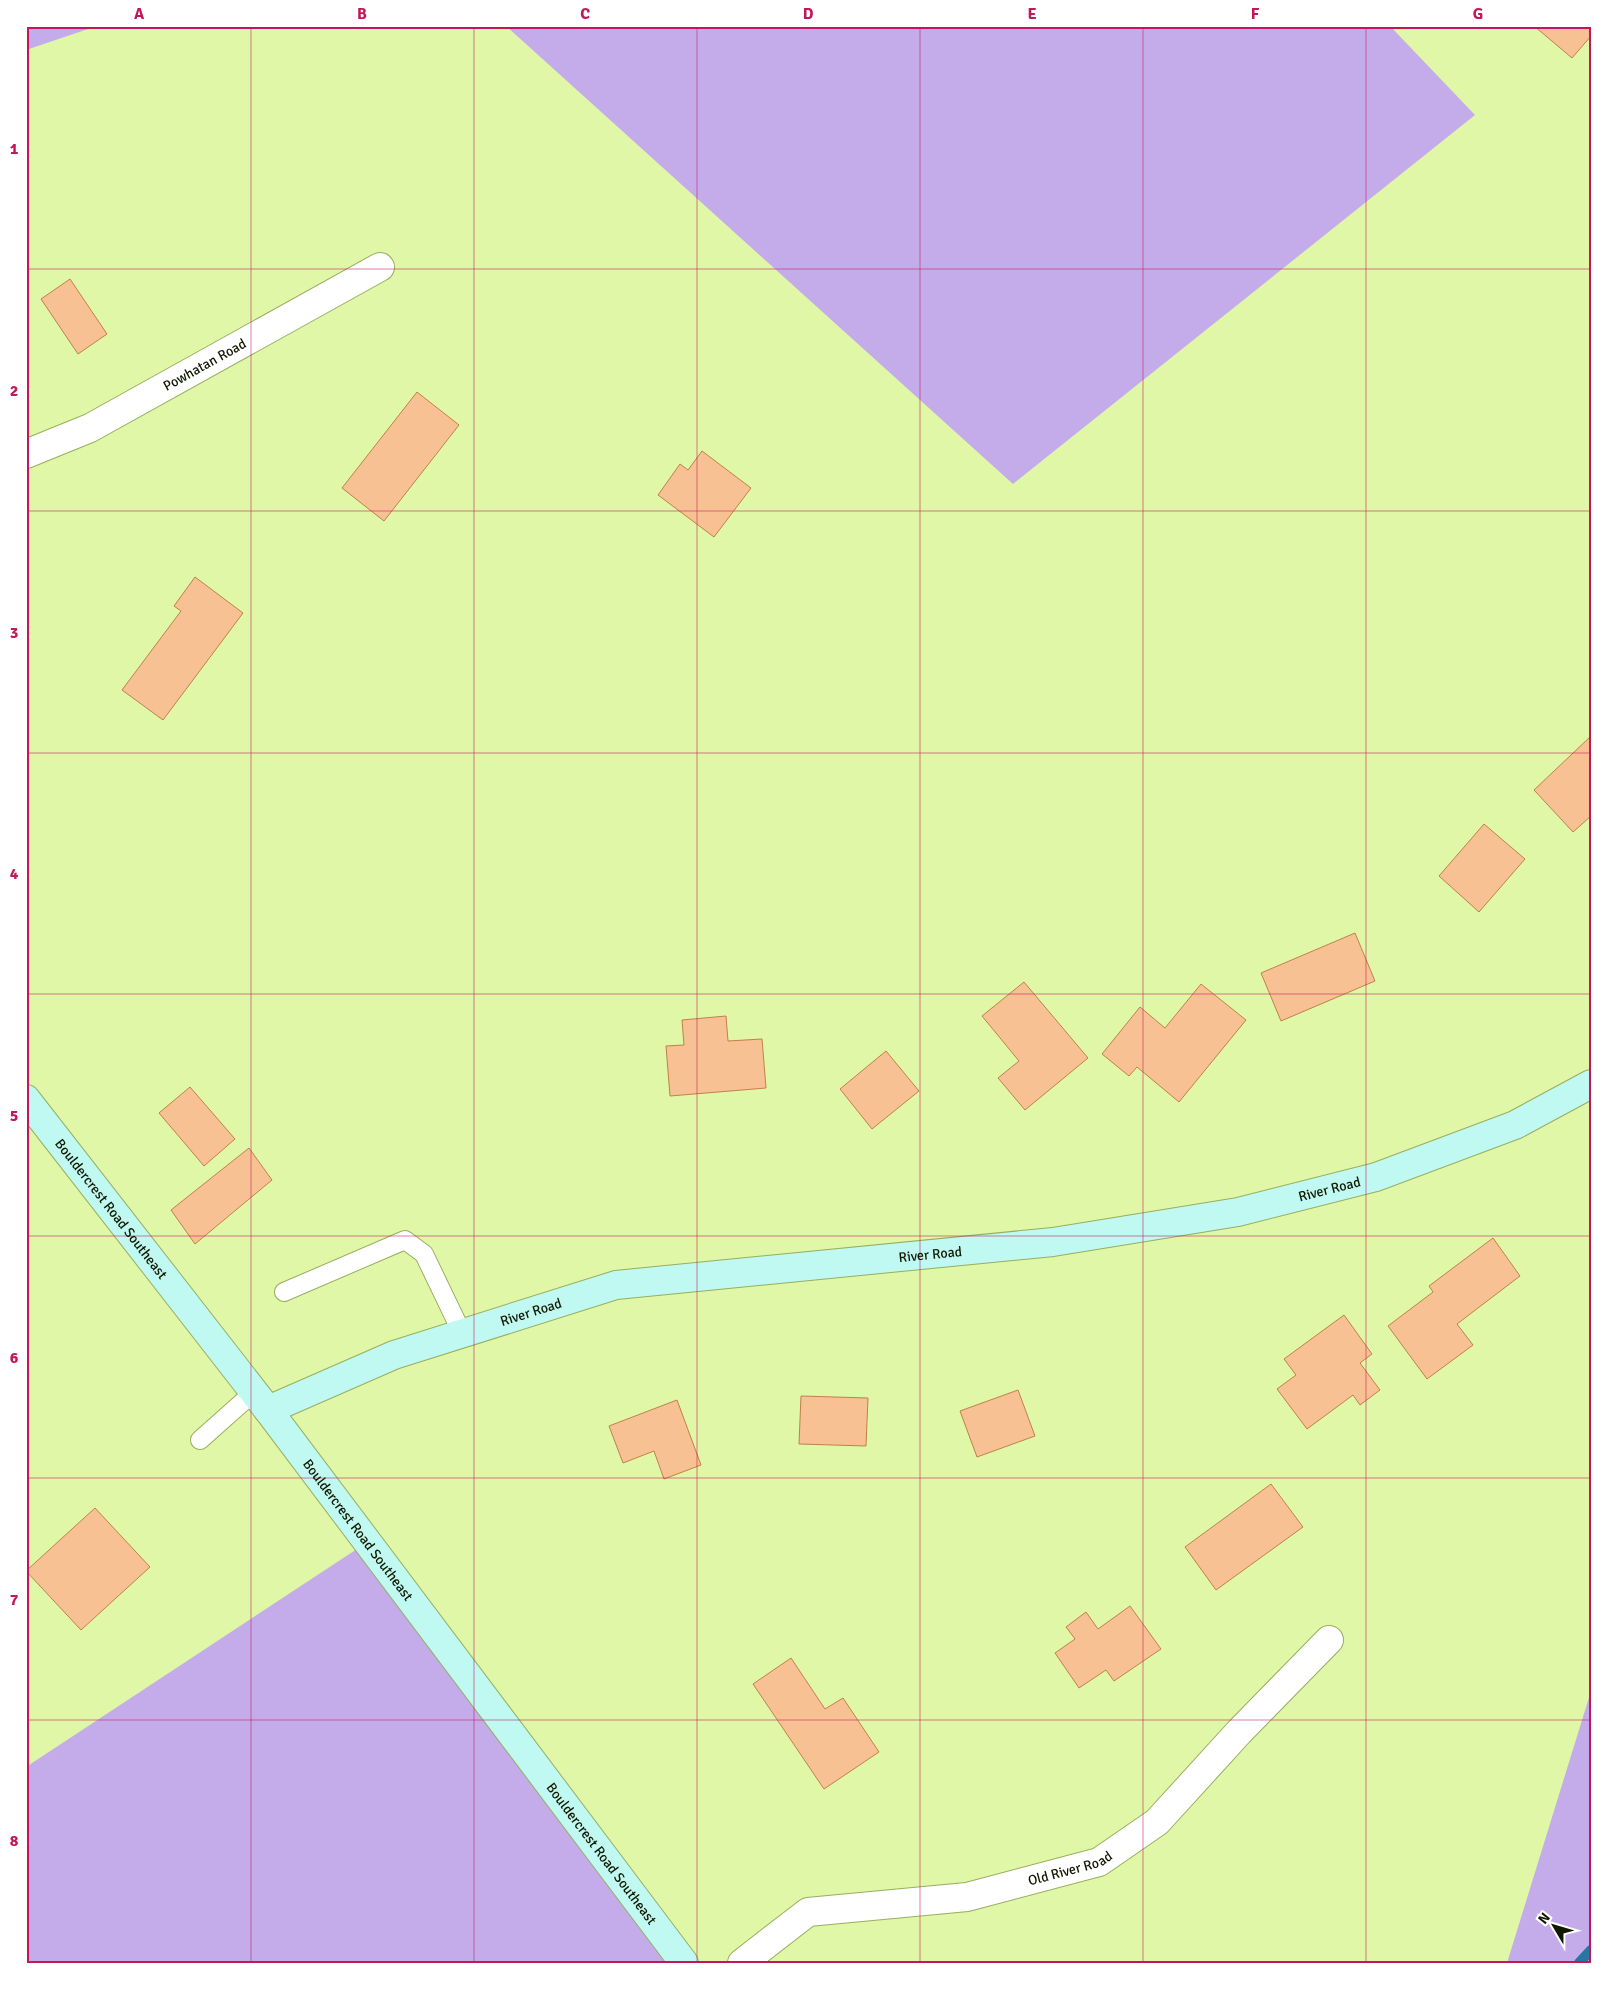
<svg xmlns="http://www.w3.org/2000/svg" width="1617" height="1989" viewBox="0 0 1617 1989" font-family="Signika,sans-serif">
  <rect width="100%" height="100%" fill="#dff7a6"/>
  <g fill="#c4acea">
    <polygon points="26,26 97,26 26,50"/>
    <polygon points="506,26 1390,26 1475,115 1013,484"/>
    <polygon points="357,1549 670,1963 26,1963 26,1767"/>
    <polygon points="1591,1691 1591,1963 1507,1963"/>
  </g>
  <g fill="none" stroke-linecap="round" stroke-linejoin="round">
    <polyline stroke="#2578a2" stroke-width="10" points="1579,1963 1591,1950"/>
  </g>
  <g fill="#f8c193" stroke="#c08148">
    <polygon points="1534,26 1591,26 1591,36 1572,58"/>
    <polygon points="70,279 107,334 78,354 41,299"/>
    <polygon points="417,392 459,425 384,521 342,488"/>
    <polygon points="702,451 751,488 714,537 658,495 680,464 688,470"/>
    <polygon points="195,577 243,613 163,720 122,690 181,611 174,606"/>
    <polygon points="1591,736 1591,816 1573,832 1534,790"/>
    <polygon points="1484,824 1525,859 1479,912 1439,876"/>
    <polygon points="1355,933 1375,981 1281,1021 1261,973"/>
    <polygon points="1024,982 1088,1058 1025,1110 998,1078 1019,1061 982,1016"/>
    <polygon points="1201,984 1246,1020 1179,1102 1137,1067 1129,1076 1102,1054 1140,1007 1165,1028"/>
    <polygon points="726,1016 728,1041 762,1039 766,1088 670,1096 666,1046 684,1045 682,1020"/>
    <polygon points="886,1051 919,1091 872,1129 840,1089"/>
    <polygon points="190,1087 235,1139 204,1166 159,1113"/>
    <polygon points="249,1148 272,1180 195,1244 171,1210"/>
    <polygon points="1493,1238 1520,1276 1457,1324 1473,1345 1427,1379 1388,1326 1433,1292 1429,1286"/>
    <polygon points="1344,1315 1372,1354 1360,1363 1380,1390 1360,1405 1353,1395 1307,1429 1277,1389 1296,1375 1284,1359"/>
    <polygon points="1018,1390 1035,1436 977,1457 960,1411"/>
    <polygon points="801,1396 868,1398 866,1446 799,1444"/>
    <polygon points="677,1400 701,1465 664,1479 654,1451 623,1463 609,1426"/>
    <polygon points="1271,1484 1303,1527 1216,1590 1185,1547"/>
    <polygon points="95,1508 150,1567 81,1630 26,1571"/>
    <polygon points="1130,1606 1161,1649 1114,1681 1106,1670 1079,1688 1055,1653 1075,1639 1066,1627 1086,1612 1098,1629"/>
    <polygon points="791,1658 825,1709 843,1698 879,1752 824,1789 753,1684"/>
  </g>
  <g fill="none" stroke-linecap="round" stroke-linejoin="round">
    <g stroke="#98ae5f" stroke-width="20">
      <g id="lane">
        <polyline points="284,1292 405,1240 424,1254 462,1333"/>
        <polyline points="200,1440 254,1392"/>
      </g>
    </g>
    <g stroke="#98ae5f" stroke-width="30">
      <g id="street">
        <path id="s1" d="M26,454L90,428L380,267"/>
        <path id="s2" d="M742,1963L808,1912L967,1897L1099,1862L1157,1822L1239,1732L1329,1640"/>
      </g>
    </g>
    <g stroke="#98ae5f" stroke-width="30">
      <g id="secondary">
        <path id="s3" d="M26,1099L268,1410L684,1963"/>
        <path id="s4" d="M268,1410L394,1355L616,1285L1053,1242L1238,1212L1376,1177L1515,1125L1591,1084"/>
      </g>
    </g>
    <use href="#lane" stroke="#fff" stroke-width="18"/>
    <use href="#street" stroke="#fff" stroke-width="28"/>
    <use href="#secondary" stroke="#bff9f2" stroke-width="28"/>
  </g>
  <path fill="none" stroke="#c2185b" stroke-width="1" stroke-opacity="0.55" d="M251,26V1963M474,26V1963M697,26V1963M920,26V1963M1143,26V1963M1366,26V1963M26,269H1591M26,511H1591M26,753H1591M26,994H1591M26,1236H1591M26,1478H1591M26,1720H1591"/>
  <g text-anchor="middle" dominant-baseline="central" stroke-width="4.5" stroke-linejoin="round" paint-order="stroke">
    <g font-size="14" fill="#111800" stroke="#fff">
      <text stroke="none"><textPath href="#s1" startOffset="200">Powhatan Road</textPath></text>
      <text stroke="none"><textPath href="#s4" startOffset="1091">River Road</textPath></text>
      <text stroke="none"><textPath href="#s3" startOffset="139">Bouldercrest Road Southeast</textPath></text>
      <text stroke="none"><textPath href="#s4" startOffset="686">River Road</textPath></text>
      <text stroke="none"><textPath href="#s4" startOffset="281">River Road</textPath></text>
      <text stroke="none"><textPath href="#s3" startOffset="544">Bouldercrest Road Southeast</textPath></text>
      <text stroke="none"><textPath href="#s3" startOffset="949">Bouldercrest Road Southeast</textPath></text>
      <text stroke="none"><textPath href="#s2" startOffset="350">Old River Road</textPath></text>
    </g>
  </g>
  <rect width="1617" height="1989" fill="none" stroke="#ffffff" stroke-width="55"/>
  <g transform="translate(1554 1926) rotate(308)" stroke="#ffffff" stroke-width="4" paint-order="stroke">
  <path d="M0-4L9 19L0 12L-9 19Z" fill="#111800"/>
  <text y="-8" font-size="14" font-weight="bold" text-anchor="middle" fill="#111800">N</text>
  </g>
  <rect x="28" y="28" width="1562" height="1934" fill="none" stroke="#c2185b" stroke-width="2"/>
  <g font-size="16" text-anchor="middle" font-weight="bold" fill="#c2185b">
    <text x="139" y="19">A</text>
    <text x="362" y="19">B</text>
    <text x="585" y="19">C</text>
    <text x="808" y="19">D</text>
    <text x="1032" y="19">E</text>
    <text x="1255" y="19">F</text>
    <text x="1478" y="19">G</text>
    <text x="14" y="154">1</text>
    <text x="14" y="396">2</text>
    <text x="14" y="638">3</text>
    <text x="14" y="879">4</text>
    <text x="14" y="1121">5</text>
    <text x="14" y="1363">6</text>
    <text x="14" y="1605">7</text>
    <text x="14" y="1846">8</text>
  </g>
</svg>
